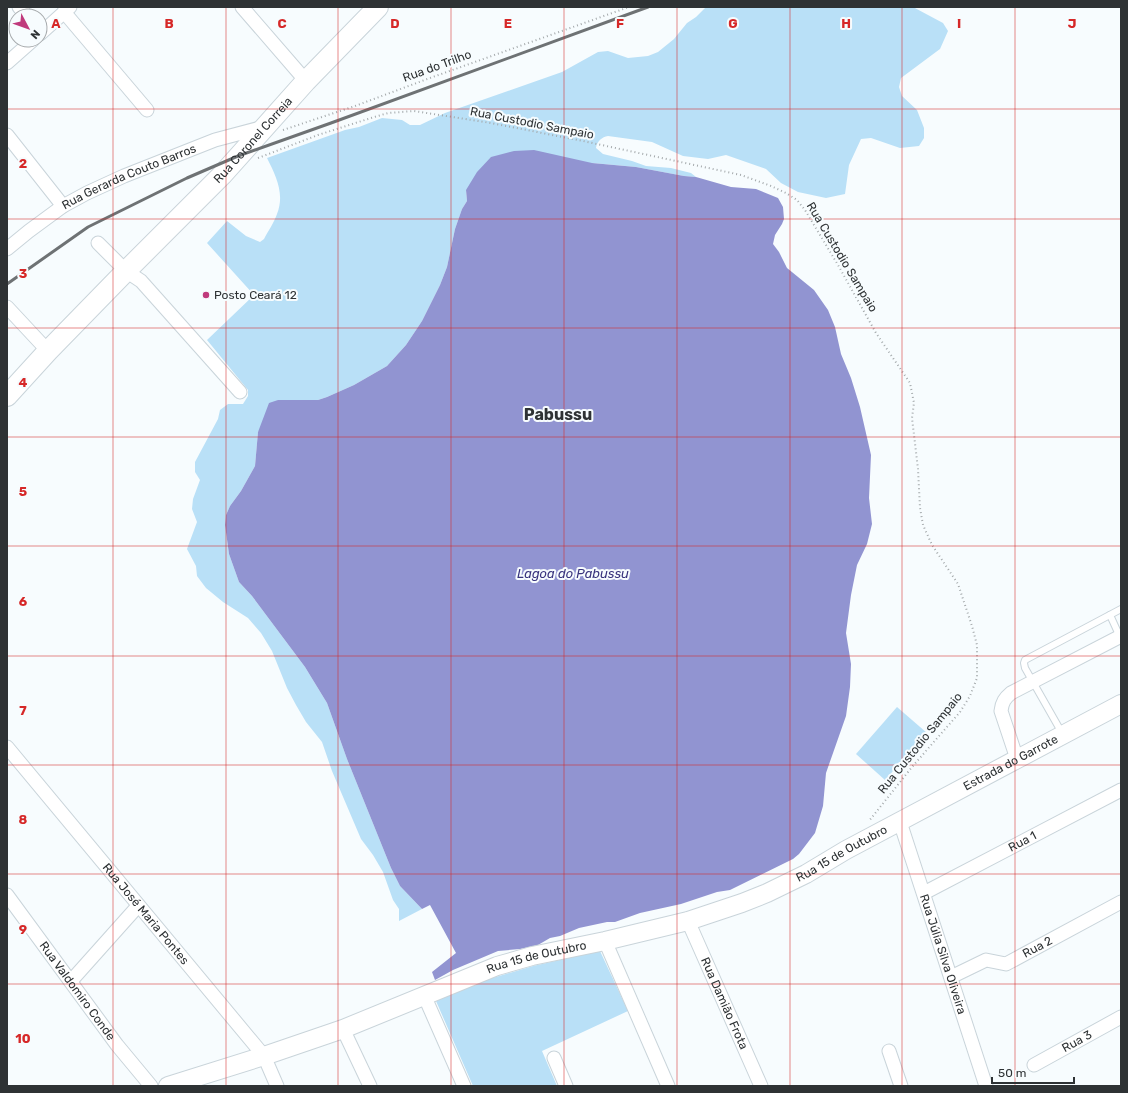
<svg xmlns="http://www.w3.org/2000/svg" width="1128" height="1093" viewBox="0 0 1128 1093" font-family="Rubik,sans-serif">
  <rect width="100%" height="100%" fill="#f7fcfe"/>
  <g fill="#b9e0f7">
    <path d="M706,7H913L943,23L948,31L940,49L901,78L899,87L902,96L917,110L924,128V138L919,146L900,148L871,138L861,139L849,165L845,194L826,198L798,192L781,183L766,169L726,155L708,159L683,156L652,142L608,136C602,137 597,141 596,148L603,154L632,161L646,166L671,168L691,173L696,177L684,176L636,167L592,163L466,190L467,201L462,209L455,229L447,267L440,285L422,321L406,345L387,366L354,385L327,397L318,400H278L258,432L255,466L241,491L230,506L226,515L225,525L229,554L239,582L252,596L305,667L327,703L347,759L391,868L400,886L422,909L399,921V909L393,900L383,872L373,855L361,839L332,771L322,742L306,722L296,705L287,688L272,651L261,633L248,618L223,602L206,588L197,576L196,566L187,549L197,522L192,509L193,499L200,480L195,472V462L218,419L220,410L228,404H243L248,396V390L207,340L254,295L207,243L227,221L246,236L260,242L264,239C268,231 274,223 277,214C285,194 276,176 267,158L345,130L359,127L382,118L402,120L410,125H420L445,113L562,72L598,52L608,51L628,58L648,56L658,52L674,39L687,23L696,17Z"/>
    <polygon points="897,707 927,733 885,780 856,754"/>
    <polygon points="600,951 628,1011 542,1051 557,1086 473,1086 436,1001 479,982 533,966"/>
  </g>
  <polygon fill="#9194d1" points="534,150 592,163 636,167 684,176 696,177 731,187 756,189 778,198 783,207 784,219 782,224 775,235 773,244 779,252 787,268 814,290 828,310 835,327 841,354 851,378 860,407 871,455 869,498 872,524 867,544 857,565 851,595 846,633 851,664 850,687 846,716 826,773 823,806 815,833 799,854 793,859 730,890 717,892 681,904 640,913 615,922 607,922 579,928 560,936 550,938 538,945 520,949 498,951 453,970 435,980 432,972 456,953 430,905 422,909 400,886 391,868 347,759 327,703 305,667 252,596 239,582 229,554 225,525 226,515 230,506 241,491 255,466 258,432 269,403 278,400 318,400 327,397 354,385 387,366 406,345 422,321 440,285 447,267 455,229 462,209 467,201 466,190 477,172 491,157 514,151"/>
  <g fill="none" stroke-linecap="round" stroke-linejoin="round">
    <g stroke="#c9d4da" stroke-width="8">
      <g id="lane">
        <polyline points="1110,615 1120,637"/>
        <polyline points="1062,733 1025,668 1024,663 1025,660 1121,609"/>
      </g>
    </g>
    <g stroke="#c9d4da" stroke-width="15">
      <g id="street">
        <polyline points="19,7 27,16"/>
        <polyline points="242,7 306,81"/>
        <polyline points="64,12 147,110"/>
        <polyline points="40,34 70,7"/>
        <polyline points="7,63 33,40"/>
        <polyline points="7,135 63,206"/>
        <polyline points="98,243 126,271 141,281 240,392"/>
        <path id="s1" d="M7,249L29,231L63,206L87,193L124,176L215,140L264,127"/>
        <polyline points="7,307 48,351"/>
        <path id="s2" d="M7,747L264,1056L277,1086"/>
        <path d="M1017,759L1001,711C1002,702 1005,698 1011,693L1121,636"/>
        <path id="s3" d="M900,822L986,1086"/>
        <path id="s4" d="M924,893L1121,790"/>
        <path id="s5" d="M7,895L117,1045L151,1086"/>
        <path id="s6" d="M688,921L761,1086"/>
        <polyline points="605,941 668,1086"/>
        <path id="s7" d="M951,977L986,960L1006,964L1121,902"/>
        <polyline points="71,981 138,906"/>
        <polyline points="424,995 464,1086"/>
        <polyline points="343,1029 370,1086"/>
        <polyline points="889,1051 901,1086"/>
        <polyline points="554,1058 566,1086"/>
        <path id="s8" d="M1034,1065L1121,1017"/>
      </g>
    </g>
    <g stroke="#c9d4da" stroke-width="20">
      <g id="secondary">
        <path id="s9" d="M168,1086L264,1056L343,1029L497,966L532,956L605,941L688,921L742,903L767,893L806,874L846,850L1121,704"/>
      </g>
    </g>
    <g stroke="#c9d4da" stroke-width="22">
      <g id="primary">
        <path id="s10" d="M7,396L48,351L126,271L222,175L306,81L378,7"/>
      </g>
    </g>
    <g stroke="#a4a9ab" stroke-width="2" stroke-dasharray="1 3" stroke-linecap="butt">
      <polyline points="283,130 355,106 430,78 629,7"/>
      <polyline points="258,158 318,135 371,118 388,113 414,111 491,123 583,141 741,175 771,186 786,193 797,200 805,210 838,265 876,333 910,383 914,403 912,418 918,469 920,508 923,525 932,545 958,584 972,626 977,645 977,678 970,696 960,712 912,767 869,821"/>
    </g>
    <use href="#lane" stroke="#fff" stroke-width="6"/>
    <use href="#street" stroke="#fff" stroke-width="13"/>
    <use href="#secondary" stroke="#fff" stroke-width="18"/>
    <use href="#primary" stroke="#fff" stroke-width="20"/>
    <polyline stroke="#6e7274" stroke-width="3" points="7,284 88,227 187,178 238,156 331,123 648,7"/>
  </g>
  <path fill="none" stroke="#d62828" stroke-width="1" stroke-opacity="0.55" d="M113,7V1086M226,7V1086M338,7V1086M451,7V1086M564,7V1086M677,7V1086M790,7V1086M902,7V1086M1015,7V1086M7,109H1121M7,219H1121M7,328H1121M7,437H1121M7,546H1121M7,656H1121M7,765H1121M7,874H1121M7,984H1121"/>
  <circle fill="#c03a7c" stroke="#f7fcfe" stroke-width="1.5" cx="206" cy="295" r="4"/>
  <g text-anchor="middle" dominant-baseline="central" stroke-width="4" stroke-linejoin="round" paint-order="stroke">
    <g font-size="12" fill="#2e3234" stroke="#f7fcfe">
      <text transform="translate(437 66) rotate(-20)">Rua do Trilho</text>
      <text transform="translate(532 123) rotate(11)">Rua Custodio Sampaio</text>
      <text stroke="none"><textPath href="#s10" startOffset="355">Rua Coronel Correia</textPath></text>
      <text stroke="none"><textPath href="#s1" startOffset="143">Rua Gerarda Couto Barros</textPath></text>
      <text transform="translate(842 257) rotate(59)">Rua Custodio Sampaio</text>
      <text transform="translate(920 743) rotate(-51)">Rua Custodio Sampaio</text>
      <text stroke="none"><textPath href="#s9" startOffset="907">Estrada do Garrote</textPath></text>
      <text stroke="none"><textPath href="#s4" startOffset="111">Rua 1</textPath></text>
      <text stroke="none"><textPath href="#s9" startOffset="715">Rua 15 de Outubro</textPath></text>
      <text stroke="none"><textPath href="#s2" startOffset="217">Rua José Maria Pontes</textPath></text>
      <text stroke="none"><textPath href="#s7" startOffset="95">Rua 2</textPath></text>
      <text stroke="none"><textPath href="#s3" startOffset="139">Rua Júlia Silva Oliveira</textPath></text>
      <text stroke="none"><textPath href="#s9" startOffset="391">Rua 15 de Outubro</textPath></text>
      <text stroke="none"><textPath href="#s5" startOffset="119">Rua Valdomiro Conde</textPath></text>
      <text stroke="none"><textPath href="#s6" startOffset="90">Rua Damião Frota</textPath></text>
      <text stroke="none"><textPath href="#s8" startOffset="49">Rua 3</textPath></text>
    </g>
    <g font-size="12" fill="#2e3234" stroke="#f7fcfe" text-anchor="start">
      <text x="214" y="295">Posto Ceará 12</text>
    </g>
    <g font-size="13" font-style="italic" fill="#38337d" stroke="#f7fcfe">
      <text x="573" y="573">Lagoa do Pabussu</text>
    </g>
    <g font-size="16" font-weight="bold" fill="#2e3234" stroke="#f7fcfe">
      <text x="558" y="414">Pabussu</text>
    </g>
  </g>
  <g font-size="13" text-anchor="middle" font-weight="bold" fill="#d62828" stroke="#f7fcfe" stroke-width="4" stroke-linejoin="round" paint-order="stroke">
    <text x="56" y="28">A</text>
    <text x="169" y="28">B</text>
    <text x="282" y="28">C</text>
    <text x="395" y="28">D</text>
    <text x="508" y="28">E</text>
    <text x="620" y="28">F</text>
    <text x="733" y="28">G</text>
    <text x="846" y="28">H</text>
    <text x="959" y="28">I</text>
    <text x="1072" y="28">J</text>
    <text x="23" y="168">2</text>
    <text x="23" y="278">3</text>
    <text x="23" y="387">4</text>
    <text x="23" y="496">5</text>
    <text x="23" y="606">6</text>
    <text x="23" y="715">7</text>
    <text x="23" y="824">8</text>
    <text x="23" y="934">9</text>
    <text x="23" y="1043">10</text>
  </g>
  <rect width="1128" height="1093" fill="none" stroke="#2e3234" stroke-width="16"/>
  <g transform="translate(28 28) rotate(131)"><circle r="19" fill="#f7fcfe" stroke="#a7abad"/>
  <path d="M0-3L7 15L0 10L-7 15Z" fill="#c03a7c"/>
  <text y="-6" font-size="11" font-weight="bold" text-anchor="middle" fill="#2e3234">N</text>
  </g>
  <path d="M992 1077v6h82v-6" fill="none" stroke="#2e3234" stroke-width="2"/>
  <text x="998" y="1077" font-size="12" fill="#2e3234" stroke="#f7fcfe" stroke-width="3" paint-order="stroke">50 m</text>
</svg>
